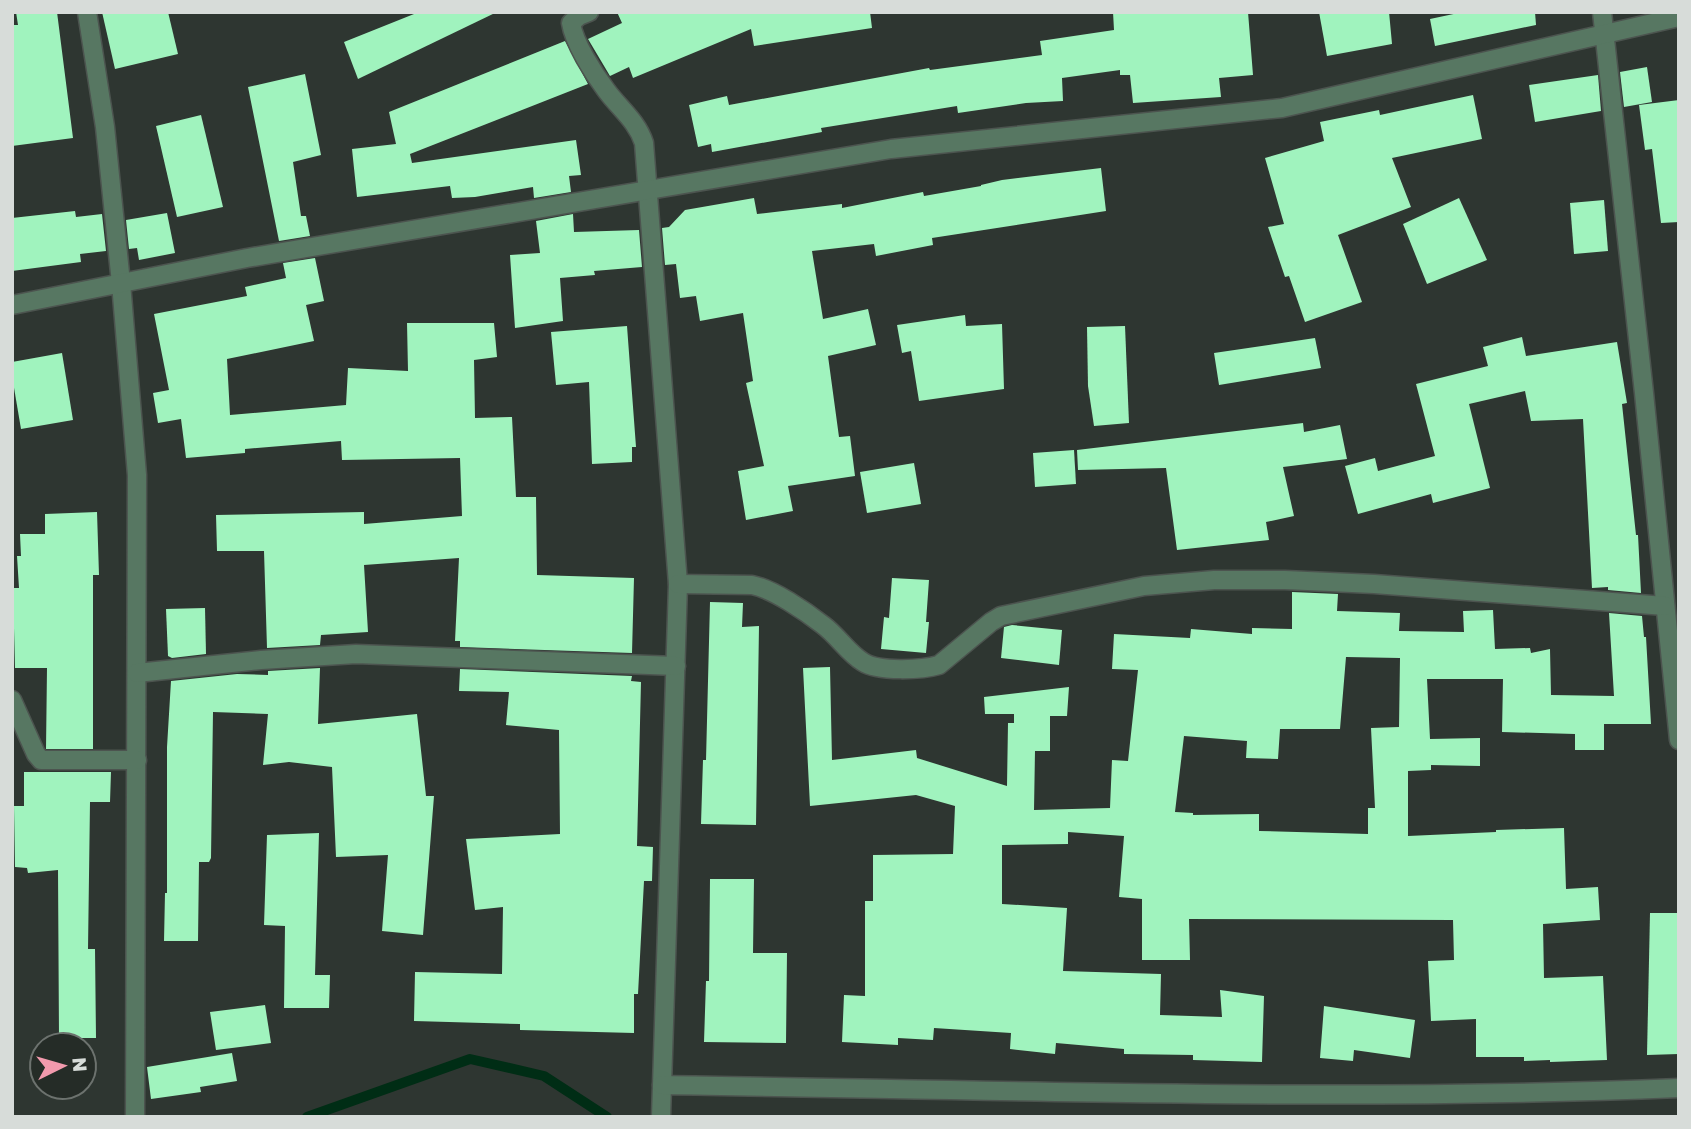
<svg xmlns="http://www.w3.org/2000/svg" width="1691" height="1129" viewBox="0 0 1691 1129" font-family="'Golos Text',sans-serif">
  <rect width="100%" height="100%" fill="#2e3631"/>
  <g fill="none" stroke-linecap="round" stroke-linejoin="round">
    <polyline stroke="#002d15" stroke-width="10" points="307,1117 470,1059 544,1076 607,1117"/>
  </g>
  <g fill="#a0f3be" fill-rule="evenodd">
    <polygon points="16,12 57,12 73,138 12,146 12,25 18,25"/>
    <polygon points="102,12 168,12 178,54 115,69"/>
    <polygon points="419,12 497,12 358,79 344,42"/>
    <polygon points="617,12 870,12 872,28 754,46 751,29 633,78 629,67 610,76 588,39 622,23"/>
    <polygon points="1113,12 1248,12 1253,75 1219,78 1221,97 1133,103 1130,75 1120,75 1120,70 1062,78 1063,101 1026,103 958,113 957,106 821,128 822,132 712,152 711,144 698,147 689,105 727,96 729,105 929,68 930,70 1042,55 1040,41 1114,30"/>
    <polygon points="1319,12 1389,12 1392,44 1327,56"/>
    <polygon points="1463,12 1535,12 1536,25 1435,46 1430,19"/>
    <polygon points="565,41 588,84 410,154 412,163 576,140 581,175 569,176 571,192 534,198 533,187 475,197 452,198 450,186 357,197 352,149 396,144 389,112"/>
    <polygon points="1647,67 1652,102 1624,107 1620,72"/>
    <polygon points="305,74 321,155 293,162 301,216 306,216 310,236 279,241 248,87"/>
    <polygon points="1598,75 1601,111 1535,122 1529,85"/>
    <polygon points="1473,95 1482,139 1392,158 1411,207 1338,235 1362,302 1305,322 1289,276 1285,277 1268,227 1284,224 1265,158 1324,141 1320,122 1379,110 1380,115"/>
    <polygon points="1679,100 1679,222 1661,223 1652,149 1645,150 1639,105"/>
    <polygon points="201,115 223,207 177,217 156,126"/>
    <polygon points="1101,168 1106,211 932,238 933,245 876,256 874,244 812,251 823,319 868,309 876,345 828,356 839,437 850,436 855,476 788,486 793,511 746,520 738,471 764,466 746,383 753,381 743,313 700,321 696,296 680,298 676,264 665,265 662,228 669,227 685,210 754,198 757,214 842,204 842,208 923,192 924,196 981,186 981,185 1002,180"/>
    <polygon points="1459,198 1487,260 1427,284 1403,224"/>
    <polygon points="1604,200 1608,251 1574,254 1570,203"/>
    <polygon points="75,211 76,217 102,214 106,251 80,254 81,262 12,271 12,218"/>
    <polygon points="167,213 175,253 139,260 137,248 129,249 126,220"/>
    <polygon points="573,214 574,232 639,230 642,267 594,271 595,275 560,278 563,321 515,328 510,255 540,253 536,221"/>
    <polygon points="315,258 324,301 306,305 314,341 227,359 230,415 346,405 348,368 408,371 407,323 494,323 497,357 474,360 475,418 512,417 516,497 536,497 537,575 634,578 632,653 460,647 460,641 455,641 459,558 364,565 368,632 321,635 320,645 267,648 264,551 217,551 216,515 364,512 364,524 462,516 460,458 342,460 341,441 245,449 245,453 186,458 181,419 158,423 153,393 169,390 154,314 247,296 245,287 286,278 283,263"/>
    <polygon points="965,315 966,326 1002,324 1004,389 919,401 911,351 902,353 897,325"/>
    <polygon points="627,326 636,447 632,447 632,462 592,464 589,382 556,385 551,332"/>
    <polygon points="1125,326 1129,423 1094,426 1088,386 1087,327"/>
    <polygon points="1522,337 1526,356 1617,342 1627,403 1622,404 1636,535 1638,535 1641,593 1608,590 1608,587 1592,588 1583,419 1531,421 1525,391 1469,404 1490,488 1433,503 1431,494 1358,514 1345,466 1375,458 1378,471 1435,456 1416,384 1488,366 1483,347"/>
    <polygon points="1315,338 1321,368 1219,385 1214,353"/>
    <polygon points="62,353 73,420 21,429 12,376 12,362"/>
    <polygon points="1303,423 1304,432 1340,425 1347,459 1283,467 1294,516 1266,522 1269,540 1177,550 1166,468 1078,470 1077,450"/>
    <polygon points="1074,450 1076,484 1035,487 1033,453"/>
    <polygon points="914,463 921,504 867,513 860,472"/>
    <polygon points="97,512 99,575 93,575 93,749 46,749 47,668 15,668 13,588 19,588 17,556 21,556 20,534 45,534 45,514"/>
    <polygon points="892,578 929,580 926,622 929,622 926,653 881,649 884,617 889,618"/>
    <path d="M1292,592L1338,594L1337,611L1400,613L1399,631L1464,632L1463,611L1493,610L1495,649L1530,648L1531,653L1550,649L1551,695L1614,696L1609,613L1642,616L1644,637H1646L1651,724H1604V750H1575V734L1502,732L1503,679H1427L1430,739L1480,738V766L1431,765V770L1408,771V836L1496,832V830L1564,828L1566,889L1598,887L1600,920L1543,924L1544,978L1603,976L1607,1060L1550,1062V1060L1524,1061V1057H1476V1019L1431,1021L1428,961L1454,960L1453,920L1189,919L1190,960H1142V899L1119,897L1124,836L1068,832V844L1002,845V904L1067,908L1063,971L1161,974L1160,1015L1222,1017L1220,990L1264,996L1262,1062L1193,1060V1055L1124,1054V1049L1056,1043L1055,1054L1010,1049L1011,1033L934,1028L933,1040L898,1038V1045L842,1042L844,995L865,996V901H873V855L953,854L955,806L916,795L810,806L803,668L830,667L832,760L916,750L917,758L1007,786L1008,723H1014V714H985L984,697L1069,687L1067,716H1050V751H1035L1034,810L1110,808L1112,760L1128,761L1138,670L1112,669L1114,634L1190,638L1191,629L1252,634V628L1292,629ZM1346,657L1400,658L1399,727L1371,728L1375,808H1368V834L1259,831V814L1193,815V813L1175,812L1184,736L1247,741L1246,758L1278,759L1280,729H1340Z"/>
    <polygon points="710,602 743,603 742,627 759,626 756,825 701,824 703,760 706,760"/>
    <polygon points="205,608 206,654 172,658 168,656 166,609"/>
    <polygon points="1012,625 1062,630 1059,665 1001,658 1004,627"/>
    <polygon points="320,668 318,724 417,714 426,796 434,796 423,935 382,931 388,855 336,857 332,767 289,762 263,765 268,714 213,712 211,858 209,862 199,862 198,941 164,941 165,893 167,893 167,747 171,681 237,674 268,675 268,671"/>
    <polygon points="460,669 632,676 631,681 641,682 637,846 653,847 652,881 644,881 638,994 634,994 634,1033 520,1030 520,1024 414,1021 415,972 502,974 503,907 475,910 466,839 560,834 559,730 506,725 509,692 459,691"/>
    <polygon points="24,772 111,772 110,802 90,802 88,949 95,949 96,1038 59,1038 58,870 28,873 27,868 15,867 14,806 24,806"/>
    <polygon points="319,833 315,975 330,975 329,1008 284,1008 285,926 264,925 267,835"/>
    <polygon points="710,879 754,879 753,953 787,953 786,1043 704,1042 706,981 709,981"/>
    <polygon points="1650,913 1679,913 1679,1054 1647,1055"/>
    <polygon points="265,1005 271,1043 216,1050 210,1012"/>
    <polygon points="1324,1006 1415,1020 1410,1058 1354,1050 1353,1061 1320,1058"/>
    <polygon points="232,1053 237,1081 200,1087 201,1092 151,1099 147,1067"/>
  </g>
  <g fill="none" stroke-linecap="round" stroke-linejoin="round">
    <g stroke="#4c544f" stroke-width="21">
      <g id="minor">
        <polyline points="87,12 105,127 121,283 137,475 135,1117"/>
        <path d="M589,12L579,16L571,23C574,43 594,74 606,90C619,108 637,121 644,143L678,584L661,1117"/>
        <polyline points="1602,12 1644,393 1679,740"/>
        <polyline points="12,305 247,258 891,149 1282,108 1679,17"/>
        <path d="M678,584L752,585C773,589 805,611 823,625C838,636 848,653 863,662C878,672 922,670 939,665L991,622L1001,616L1144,586L1214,580H1285L1374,584L1665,606"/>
        <polyline points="137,673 261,660 356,654 676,666"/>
        <polyline points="12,700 36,754 41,760 137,760"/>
        <path d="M662,1085C1001,1090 1340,1102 1679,1088"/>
      </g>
    </g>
    <use href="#minor" stroke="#577762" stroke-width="18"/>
  </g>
  <rect width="1691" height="1129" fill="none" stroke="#d7dcd9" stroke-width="28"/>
  <g transform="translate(63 1066) rotate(85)"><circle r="33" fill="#252c27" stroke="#6c726e" stroke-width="2"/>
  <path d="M0-5L12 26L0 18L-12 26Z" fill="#f29aad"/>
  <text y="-10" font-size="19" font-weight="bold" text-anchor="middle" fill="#d7dcd9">N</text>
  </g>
</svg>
